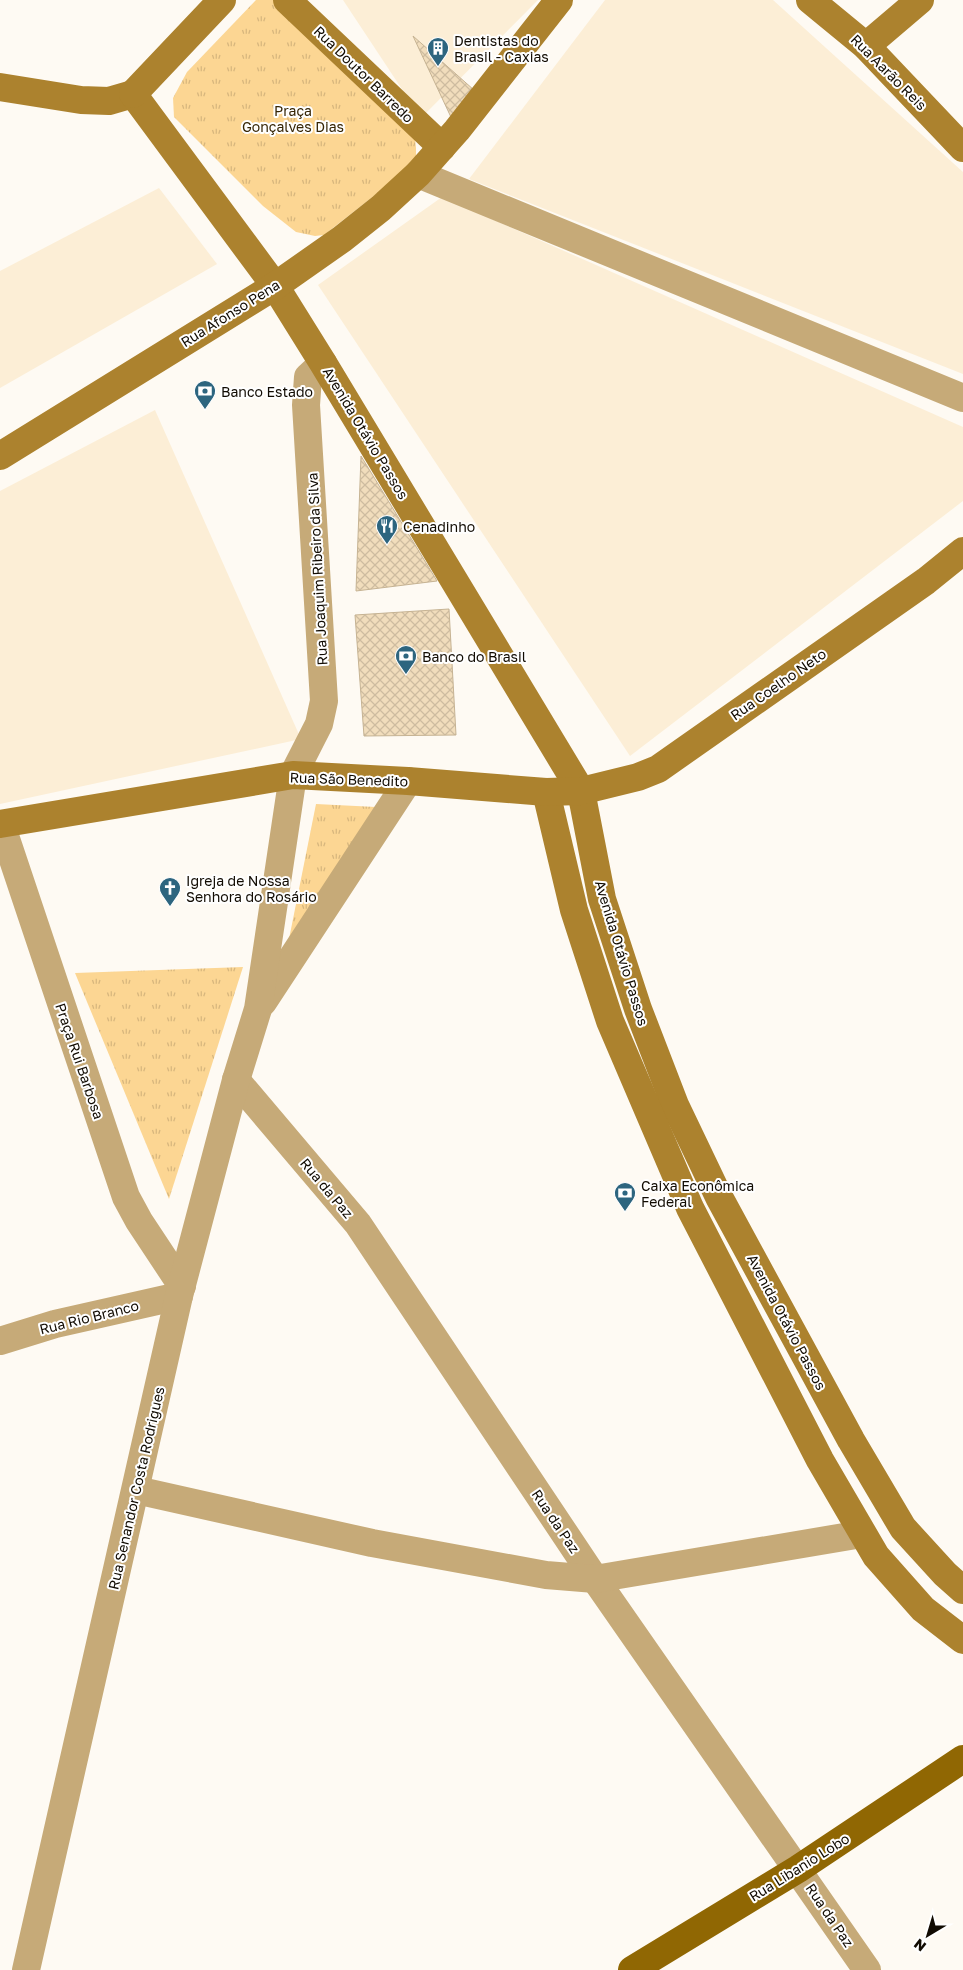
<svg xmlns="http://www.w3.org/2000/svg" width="963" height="1970" viewBox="0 0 963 1970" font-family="'Golos Text',sans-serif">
  <defs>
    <pattern id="grass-tufts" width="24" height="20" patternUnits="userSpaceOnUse" patternTransform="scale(1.25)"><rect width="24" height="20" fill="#fcd693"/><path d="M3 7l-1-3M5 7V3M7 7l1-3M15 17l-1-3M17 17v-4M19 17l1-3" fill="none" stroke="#d7b67d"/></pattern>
    <pattern id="building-cross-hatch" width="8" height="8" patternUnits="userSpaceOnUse" patternTransform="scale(1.25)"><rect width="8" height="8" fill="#f1ddbc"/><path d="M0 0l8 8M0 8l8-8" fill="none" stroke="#cebca0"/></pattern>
  </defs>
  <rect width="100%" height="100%" fill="#fefaf3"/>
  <g fill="#fceed6">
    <polygon points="343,0 538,0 421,118"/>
    <polygon points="605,0 773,0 963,172 963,374 469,179"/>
    <polygon points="159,188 217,264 0,388 0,271"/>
    <polygon points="442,197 963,427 963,501 630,756 318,285"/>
    <polygon points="155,410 301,739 0,804 0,491"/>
  </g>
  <g fill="url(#grass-tufts)">
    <polygon points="256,0 294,0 413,120 416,148 416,158 412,166 324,235 315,236 296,232 263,206 174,117 173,98 187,72"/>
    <polygon points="316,804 396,808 287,949"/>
    <polygon points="243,967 169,1199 75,973"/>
  </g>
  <g fill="url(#building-cross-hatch)" stroke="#c6b393">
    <polygon points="413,36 483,98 457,130"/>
    <polygon points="361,456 437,581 356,591"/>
    <polygon points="449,609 456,735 364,736 355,615"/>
  </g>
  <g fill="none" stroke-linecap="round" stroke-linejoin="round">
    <g stroke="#c6aa78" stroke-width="28">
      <polyline points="418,174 963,398"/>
      <polyline points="1,824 126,1197 139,1221 182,1286"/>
      <polyline points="263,1002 408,781"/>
      <polyline points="236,1080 358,1224 595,1579 867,1970"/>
      <polyline points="0,1341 55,1324 179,1296"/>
      <polyline points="136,1490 372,1543 546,1575 595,1579 862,1534"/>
      <polyline points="26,1970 179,1296 236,1080 258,1009 293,775 319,724 324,701 306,405 308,377 323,363"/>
    </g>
    <g stroke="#ac822e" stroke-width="28">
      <polyline points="287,0 442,147"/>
      <polyline points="810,0 866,46 963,148"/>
      <polyline points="866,46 920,0"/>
      <polyline points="0,87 81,100 109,101 133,94"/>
      <polyline points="133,94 275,286 323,363 581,791 602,899 638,1009 675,1105 719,1197 851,1440 903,1528 945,1574 963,1590"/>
      <polyline points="133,94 222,0"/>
      <polyline points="0,456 275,286 342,239 381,208 418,174 457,130 559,0"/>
      <polyline points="546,792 574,910 610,1021 690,1208 820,1460 876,1556 923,1609 963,1640"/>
      <polyline points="0,824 293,775 408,781 546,792 581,791 638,777 658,769 926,581 963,551"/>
    </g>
    <polyline stroke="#906703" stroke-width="28" points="632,1970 798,1869 963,1759"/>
  </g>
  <defs>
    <g id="building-pin" transform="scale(1.125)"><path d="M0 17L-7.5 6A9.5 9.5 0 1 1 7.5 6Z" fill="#2d657f" stroke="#fff"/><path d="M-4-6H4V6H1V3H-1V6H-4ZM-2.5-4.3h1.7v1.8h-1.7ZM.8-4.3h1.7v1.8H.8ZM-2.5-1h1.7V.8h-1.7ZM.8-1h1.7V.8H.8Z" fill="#fff"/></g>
    <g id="bank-pin" transform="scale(1.125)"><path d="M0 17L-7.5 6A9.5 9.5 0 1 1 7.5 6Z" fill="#2d657f" stroke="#fff"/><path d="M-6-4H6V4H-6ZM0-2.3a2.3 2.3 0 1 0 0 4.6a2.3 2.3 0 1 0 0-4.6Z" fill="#fff"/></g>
    <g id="restaurant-pin" transform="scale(1.125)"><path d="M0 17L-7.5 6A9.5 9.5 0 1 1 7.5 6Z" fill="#2d657f" stroke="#fff"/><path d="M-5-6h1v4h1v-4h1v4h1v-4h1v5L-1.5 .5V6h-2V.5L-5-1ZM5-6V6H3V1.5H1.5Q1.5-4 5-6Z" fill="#fff"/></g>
    <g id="church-pin" transform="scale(1.125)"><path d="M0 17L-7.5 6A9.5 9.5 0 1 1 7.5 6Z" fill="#2d657f" stroke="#fff"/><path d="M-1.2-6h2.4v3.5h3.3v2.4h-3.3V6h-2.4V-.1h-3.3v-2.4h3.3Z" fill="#fff"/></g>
  </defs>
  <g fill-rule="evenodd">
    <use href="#building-pin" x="438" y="48"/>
    <use href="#bank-pin" x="205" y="391"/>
    <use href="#restaurant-pin" x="387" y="526"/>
    <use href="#bank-pin" x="406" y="656"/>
    <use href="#church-pin" x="170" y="888"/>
    <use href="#bank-pin" x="625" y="1193"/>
  </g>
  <g text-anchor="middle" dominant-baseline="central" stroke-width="4" stroke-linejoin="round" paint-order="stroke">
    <g font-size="14" fill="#110b02" stroke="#fff" text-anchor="start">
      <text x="454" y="40">Dentistas do<tspan x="454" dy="16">Brasil - Caxias</tspan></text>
      <text x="221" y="391">Banco Estado</text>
      <text x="403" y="526">Cenadinho</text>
      <text x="422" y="656">Banco do Brasil</text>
      <text x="186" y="880">Igreja de Nossa<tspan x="186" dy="16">Senhora do Rosário</tspan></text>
      <text x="641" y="1185">Caixa Econômica<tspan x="641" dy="16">Federal</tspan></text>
    </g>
    <g font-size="14" fill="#110b02" stroke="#fff">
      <text transform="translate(889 72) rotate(45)">Rua Aarão Reis</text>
      <text transform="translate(364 74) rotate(44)">Rua Doutor Barredo</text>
      <text transform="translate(230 313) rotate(-32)">Rua Afonso Pena</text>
      <text transform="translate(366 433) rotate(59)">Avenida Otávio Passos</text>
      <text transform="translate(317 569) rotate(-93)">Rua Joaquim Ribeiro da Silva</text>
      <text transform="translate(778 684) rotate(-35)">Rua Coelho Neto</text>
      <text transform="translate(349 779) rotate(2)">Rua São Benedito</text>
      <text transform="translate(622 953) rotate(73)">Avenida Otávio Passos</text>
      <text transform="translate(80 1061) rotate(71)">Praça Rui Barbosa</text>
      <text transform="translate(327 1188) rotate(50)">Rua da Paz</text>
      <text transform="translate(89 1317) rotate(-14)">Rua Rio Branco</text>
      <text transform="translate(787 1322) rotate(62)">Avenida Otávio Passos</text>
      <text transform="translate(136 1488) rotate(-77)">Rua Senandor Costa Rodrigues</text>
      <text transform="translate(556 1521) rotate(56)">Rua da Paz</text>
      <text transform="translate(799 1867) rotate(-32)">Rua Libanio Lobo</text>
      <text transform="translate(830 1915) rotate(56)">Rua da Paz</text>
    </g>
    <g font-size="14" fill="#372605" stroke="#fff">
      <text x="293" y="110">Praça<tspan x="293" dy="16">Gonçalves Dias</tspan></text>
    </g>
  </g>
  <g transform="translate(928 1935) rotate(218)" stroke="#ffffff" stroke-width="4" paint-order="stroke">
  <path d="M0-4L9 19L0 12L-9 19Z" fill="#110b02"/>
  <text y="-8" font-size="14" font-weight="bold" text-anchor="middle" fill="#110b02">N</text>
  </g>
</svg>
